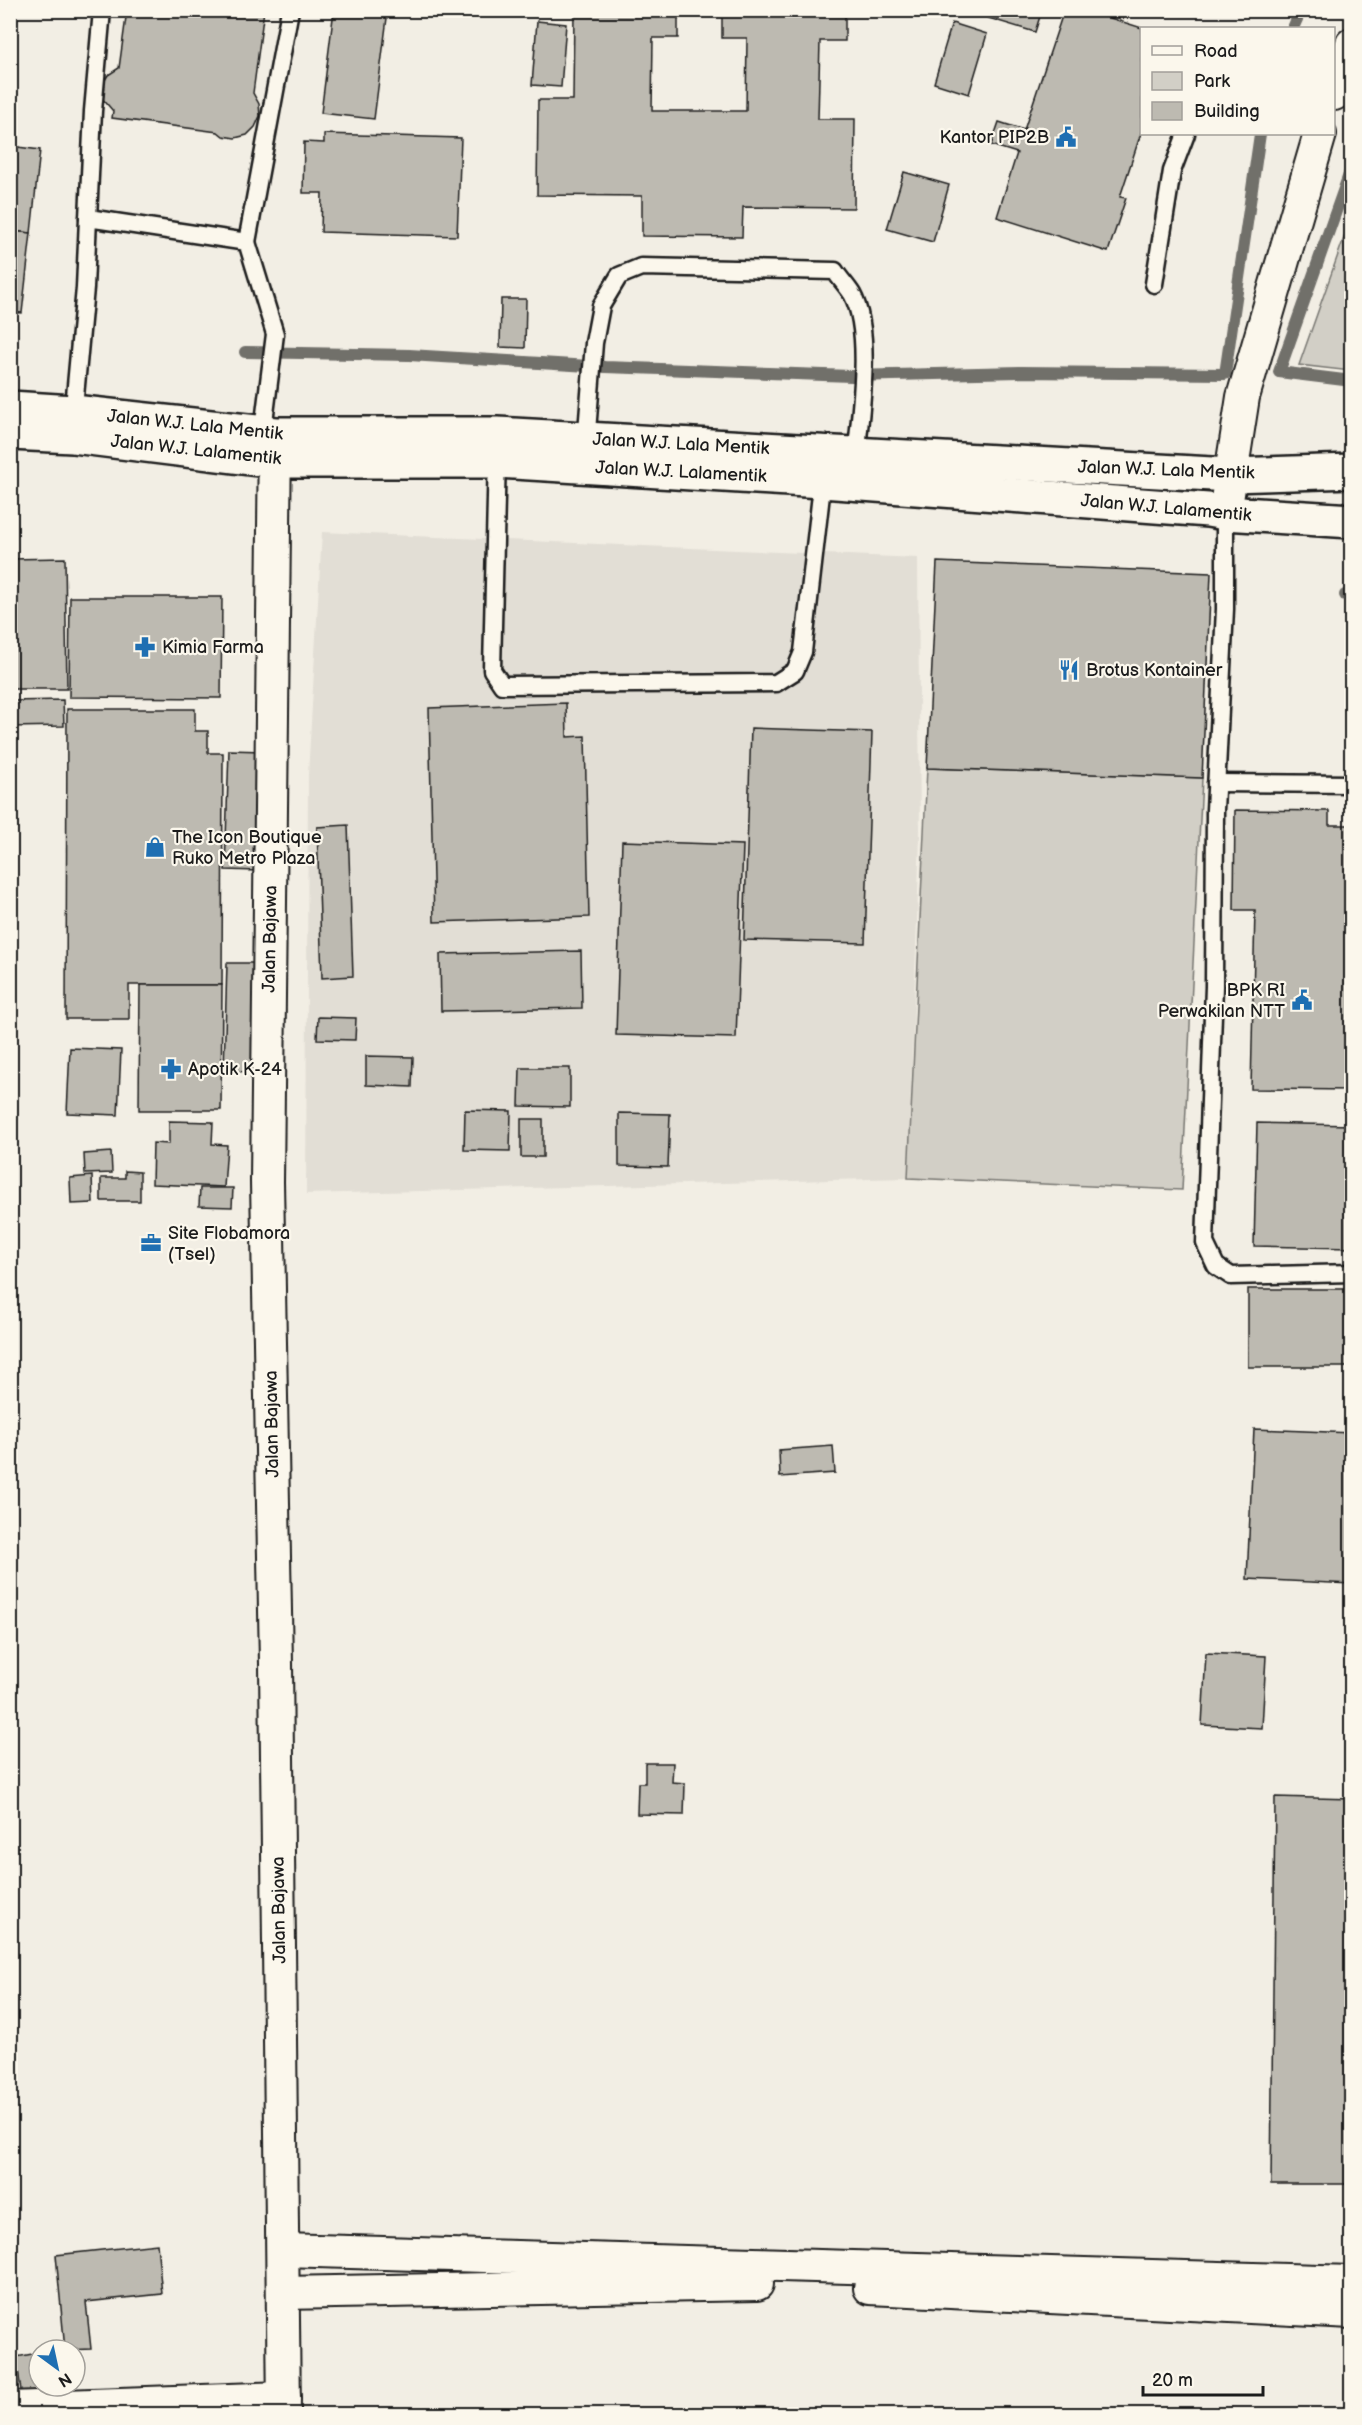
<svg xmlns="http://www.w3.org/2000/svg" width="1362" height="2425" viewBox="0 0 1362 2425" font-family="'Balsamiq Sans',sans-serif">
  <rect width="100%" height="100%" fill="#f2eee4"/>
  <filter id="ink" filterUnits="userSpaceOnUse"><feTurbulence type="fractalNoise" baseFrequency=".0167" numOctaves="2"/><feDisplacementMap in="SourceGraphic" scale="12" xChannelSelector="R" yChannelSelector="G"/><feConvolveMatrix kernelMatrix="1 2 1 2 8 2 1 2 1" color-interpolation-filters="sRGB"/></filter>
  <g filter="url(#ink)">
    <polygon fill="#e2ded5" points="322,532 918,558 920,835 908,1178 306,1194 308,775"/>
    <g fill="#d2cfc6" stroke="#777671" stroke-width="1.5">
      <polygon points="1351,218 1351,371 1299,365"/>
      <polygon points="927,768 1202,778 1182,1190 908,1178"/>
    </g>
    <g fill="none" stroke-linecap="round" stroke-linejoin="round">
      <g stroke="#716f6b" stroke-width="12">
        <polyline points="1293,28 1301,10"/>
        <polyline points="1352,166 1279,372 1352,381"/>
        <polyline points="245,352 409,355 605,367 851,376 1020,372 1225,374 1260,134"/>
        <polyline points="1345,595 1352,595"/>
      </g>
    </g>
    <g fill="#bdbab1" stroke="#1c1c1c" stroke-width="1.5">
      <polygon points="127,10 264,10 253,93 259,104 260,116 255,127 247,135 235,138 223,136 218,132 112,118 113,111 102,98 102,85 108,75 119,68"/>
      <polygon points="334,10 388,10 374,119 321,113"/>
      <polygon points="574,10 678,10 678,38 653,38 652,111 746,111 747,38 722,38 722,10 845,10 845,41 820,41 818,119 855,119 854,208 743,207 742,237 642,236 642,196 537,195 538,100 573,100"/>
      <polygon points="987,10 1042,10 1035,32 985,17"/>
      <polygon points="1064,10 1085,10 1142,28 1142,130 1120,197 1126,198 1108,252 997,217 1017,153 991,145 999,122 1024,130"/>
      <polygon points="537,21 566,24 561,87 532,85"/>
      <polygon points="952,23 987,34 969,94 934,83"/>
      <polygon points="324,134 461,138 457,236 321,232 322,193 303,193 304,142 324,143"/>
      <polygon points="10,146 40,150 31,233 10,231"/>
      <polygon points="904,172 949,185 933,242 887,229"/>
      <polygon points="10,231 31,233 22,313 10,312"/>
      <polygon points="501,299 526,299 525,348 500,347"/>
      <polygon points="65,558 67,689 10,689 10,559"/>
      <polygon points="937,562 1211,573 1202,778 927,768"/>
      <polygon points="70,597 222,597 221,698 69,697"/>
      <polygon points="63,700 64,726 10,727 10,701"/>
      <polygon points="566,703 567,737 585,736 589,917 434,922 429,708"/>
      <polygon points="67,709 195,709 195,731 208,731 208,753 223,753 222,985 129,985 129,1019 66,1019"/>
      <polygon points="751,728 872,732 865,943 744,940"/>
      <polygon points="229,750 262,751 258,871 225,870"/>
      <polygon points="1235,810 1329,811 1329,825 1352,825 1352,1090 1251,1089 1255,910 1234,910"/>
      <polygon points="348,825 353,976 322,978 317,827"/>
      <polygon points="622,841 743,845 736,1038 616,1035"/>
      <polygon points="581,951 582,1008 441,1011 440,954"/>
      <polygon points="227,963 257,963 253,1072 224,1071"/>
      <polygon points="140,985 222,985 221,1110 139,1110"/>
      <polygon points="318,1017 356,1018 355,1040 317,1039"/>
      <polygon points="70,1048 121,1050 118,1115 67,1113"/>
      <polygon points="366,1056 413,1057 412,1087 366,1085"/>
      <polygon points="520,1068 570,1068 570,1107 519,1106"/>
      <polygon points="465,1110 511,1111 510,1151 464,1150"/>
      <polygon points="619,1113 670,1114 668,1167 619,1166"/>
      <rect x="521" y="1119" width="22" height="38"/>
      <polygon points="169,1121 213,1122 212,1144 227,1145 224,1187 152,1184 153,1143 169,1144"/>
      <polygon points="1257,1123 1352,1125 1352,1248 1254,1246"/>
      <polygon points="111,1152 112,1173 85,1174 84,1154"/>
      <polygon points="125,1171 140,1172 140,1201 101,1201 101,1178 125,1178"/>
      <polygon points="92,1176 93,1203 71,1204 70,1178"/>
      <polygon points="200,1188 233,1188 232,1207 199,1206"/>
      <rect x="1248" y="1289" width="104" height="78"/>
      <polygon points="1254,1429 1352,1433 1352,1584 1247,1579"/>
      <polygon points="833,1446 835,1473 780,1477 779,1450"/>
      <polygon points="1206,1653 1266,1656 1262,1728 1202,1725"/>
      <polygon points="645,1763 673,1763 672,1782 685,1783 684,1815 637,1814 638,1783 645,1783"/>
      <polygon points="1275,1797 1352,1799 1352,2184 1271,2184"/>
      <polygon points="157,2244 162,2294 86,2302 91,2349 65,2350 56,2255"/>
      <polygon points="38,2353 39,2386 62,2386 63,2390 22,2397 16,2357"/>
    </g>
    <g fill="none" stroke-linecap="round" stroke-linejoin="round">
      <g stroke="#1c1c1c" stroke-width="21">
        <g id="lane">
          <polyline points="88,218 93,111 102,10"/>
          <polyline points="247,242 290,10"/>
          <polyline points="1154,284 1172,171 1186,134"/>
          <polyline points="73,418 85,288 88,218 247,242 275,334 262,438"/>
          <path d="M586,444L594,343L601,306L619,276L641,267L835,271C840,279 847,286 852,294C873,332 860,415 856,458"/>
          <polyline points="497,454 492,670 502,685 776,683 795,671 803,652 823,477"/>
          <polyline points="1225,513 1225,609 1215,810 1214,986 1205,1243 1216,1266 1231,1276 1352,1273"/>
          <polyline points="1216,783 1352,784"/>
        </g>
      </g>
      <g stroke="#1c1c1c" stroke-width="36">
        <g id="street">
          <polyline points="1334,94 1352,44"/>
          <polyline points="275,435 267,1182 276,1664 284,2414"/>
          <polyline points="1225,513 1243,397 1320,134"/>
          <polyline points="283,2250 1352,2282"/>
          <polyline points="870,2288 1352,2312"/>
          <polyline points="283,2293 757,2284"/>
          <polyline points="10,2408 284,2398"/>
        </g>
      </g>
      <g stroke="#1c1c1c" stroke-width="38">
        <g id="primary">
          <polyline points="10,408 73,412 275,434 497,434 1230,475 1352,471"/>
          <polyline points="10,433 73,436 275,461 497,461 822,481 1208,510 1225,513 1352,521"/>
        </g>
      </g>
      <use href="#lane" stroke="#fbf7ec" stroke-width="16"/>
      <use href="#street" stroke="#fbf7ec" stroke-width="32"/>
      <use href="#primary" stroke="#fbf7ec" stroke-width="33"/>
    </g>
  </g>
  <defs>
    <g id="civic-bare" transform="scale(1.62)"><path d="M-.6-6.5H3V-4.5H.6V-3L4-1V1h2V6H-6V1h2V-1L-.6-3ZM-1.2 2.5V6h2.4V2.5Z" fill="#1f6fb2" stroke="#fbf7ec" stroke-width="2.5" paint-order="stroke"/></g>
    <g id="pharmacy-bare" transform="scale(1.62)"><path d="M-2-6h4v4h4v4h-4v4h-4v-4h-4v-4h4Z" fill="#1f6fb2" stroke="#fbf7ec" stroke-width="2.5" paint-order="stroke"/></g>
    <g id="restaurant-bare" transform="scale(1.62)"><path d="M-5-6h1v4h1v-4h1v4h1v-4h1v5L-1.5 .5V6h-2V.5L-5-1ZM5-6V6H3V1.5H1.5Q1.5-4 5-6Z" fill="#1f6fb2" stroke="#fbf7ec" stroke-width="2.5" paint-order="stroke"/></g>
    <g id="shop-bare" transform="scale(1.62)"><path d="M-5-2.5h2.3a2.7 3.5 0 0 1 5.4 0H5L5.5 6h-11ZM-1.5-2.5h3a1.5 2.3 0 0 0-3 0Z" fill="#1f6fb2" stroke="#fbf7ec" stroke-width="2.5" paint-order="stroke"/></g>
    <g id="office-bare" transform="scale(1.62)"><path d="M-6-3h4V-5.5h4V-3h4V5H-6ZM-1-4.5V-3h2v-1.5ZM-6 0V1H6V0Z" fill="#1f6fb2" stroke="#fbf7ec" stroke-width="2.5" paint-order="stroke"/></g>
  </defs>
  <g fill-rule="evenodd">
    <use href="#civic-bare" x="1066" y="137"/>
    <use href="#pharmacy-bare" x="145" y="647"/>
    <use href="#restaurant-bare" x="1069" y="670"/>
    <use href="#shop-bare" x="155" y="847"/>
    <use href="#civic-bare" x="1302" y="1000"/>
    <use href="#pharmacy-bare" x="171" y="1069"/>
    <use href="#office-bare" x="151" y="1243"/>
  </g>
  <g text-anchor="middle" dominant-baseline="central" stroke-width="4.5" stroke-linejoin="round" paint-order="stroke">
    <g font-size="18" fill="#1c1c1c" stroke="#fbf7ec" text-anchor="start">
      <text x="1049" y="137" text-anchor="end">Kantor PIP2B</text>
      <text x="162" y="647">Kimia Farma</text>
      <text x="1086" y="670">Brotus Kontainer</text>
      <text x="172" y="837">The Icon Boutique<tspan x="172" dy="21">Ruko Metro Plaza</tspan></text>
      <text x="1285" y="990" text-anchor="end">BPK RI<tspan x="1285" dy="21">Perwakilan NTT</tspan></text>
      <text x="188" y="1069">Apotik K-24</text>
      <text x="168" y="1233">Site Flobamora<tspan x="168" dy="21">(Tsel)</tspan></text>
    </g>
    <g font-size="18" fill="#1c1c1c" stroke="#fbf7ec">
      <text transform="translate(195 425) rotate(6)">Jalan W.J. Lala Mentik</text>
      <text transform="translate(681 444) rotate(3)">Jalan W.J. Lala Mentik</text>
      <text transform="translate(196 450) rotate(6)">Jalan W.J. Lalamentik</text>
      <text transform="translate(1166 470) rotate(2)">Jalan W.J. Lala Mentik</text>
      <text transform="translate(681 472) rotate(3)">Jalan W.J. Lalamentik</text>
      <text transform="translate(1166 508) rotate(5)">Jalan W.J. Lalamentik</text>
      <text transform="translate(270 939) rotate(-89)">Jalan Bajawa</text>
      <text transform="translate(272 1424) rotate(-91)">Jalan Bajawa</text>
      <text transform="translate(279 1910) rotate(-91)">Jalan Bajawa</text>
    </g>
  </g>
  <rect width="1362" height="2425" fill="none" stroke="#fbf7ec" stroke-width="36"/>
  <rect x="18" y="18" width="1326" height="2389" fill="none" stroke="#1c1c1c" stroke-width="2" filter="url(#ink)"/>
  <rect x="1140" y="27" width="195" height="108" fill="#fbf7ec" stroke="#a29f99" stroke-width="1.5"/>
  <rect x="1152" y="46" width="30" height="9" fill="#fbf7ec" stroke="#a29f99" stroke-width="1.5"/>
  <text x="1194" y="57" font-size="18" fill="#1c1c1c">Road</text>
  <rect x="1152" y="72" width="30" height="18" fill="#d2cfc6" stroke="#a29f99" stroke-width="1.5"/>
  <text x="1194" y="87" font-size="18" fill="#1c1c1c">Park</text>
  <rect x="1152" y="102" width="30" height="18" fill="#bdbab1" stroke="#a29f99" stroke-width="1.5"/>
  <text x="1194" y="117" font-size="18" fill="#1c1c1c">Building</text>
  <g transform="translate(57 2368) rotate(147)"><circle r="28" fill="#fbf7ec" stroke="#a29f99" stroke-width="1.5"/>
  <path d="M0-4.5L10 22L0 15L-10 22Z" fill="#1f6fb2"/>
  <text y="-9" font-size="16" font-weight="bold" text-anchor="middle" fill="#1c1c1c">N</text>
  </g>
  <path d="M1143 2386v9h120v-9" fill="none" stroke="#1c1c1c" stroke-width="3"/>
  <text x="1152" y="2386" font-size="18" fill="#1c1c1c" stroke="#fbf7ec" stroke-width="4.5" paint-order="stroke">20 m</text>
</svg>
